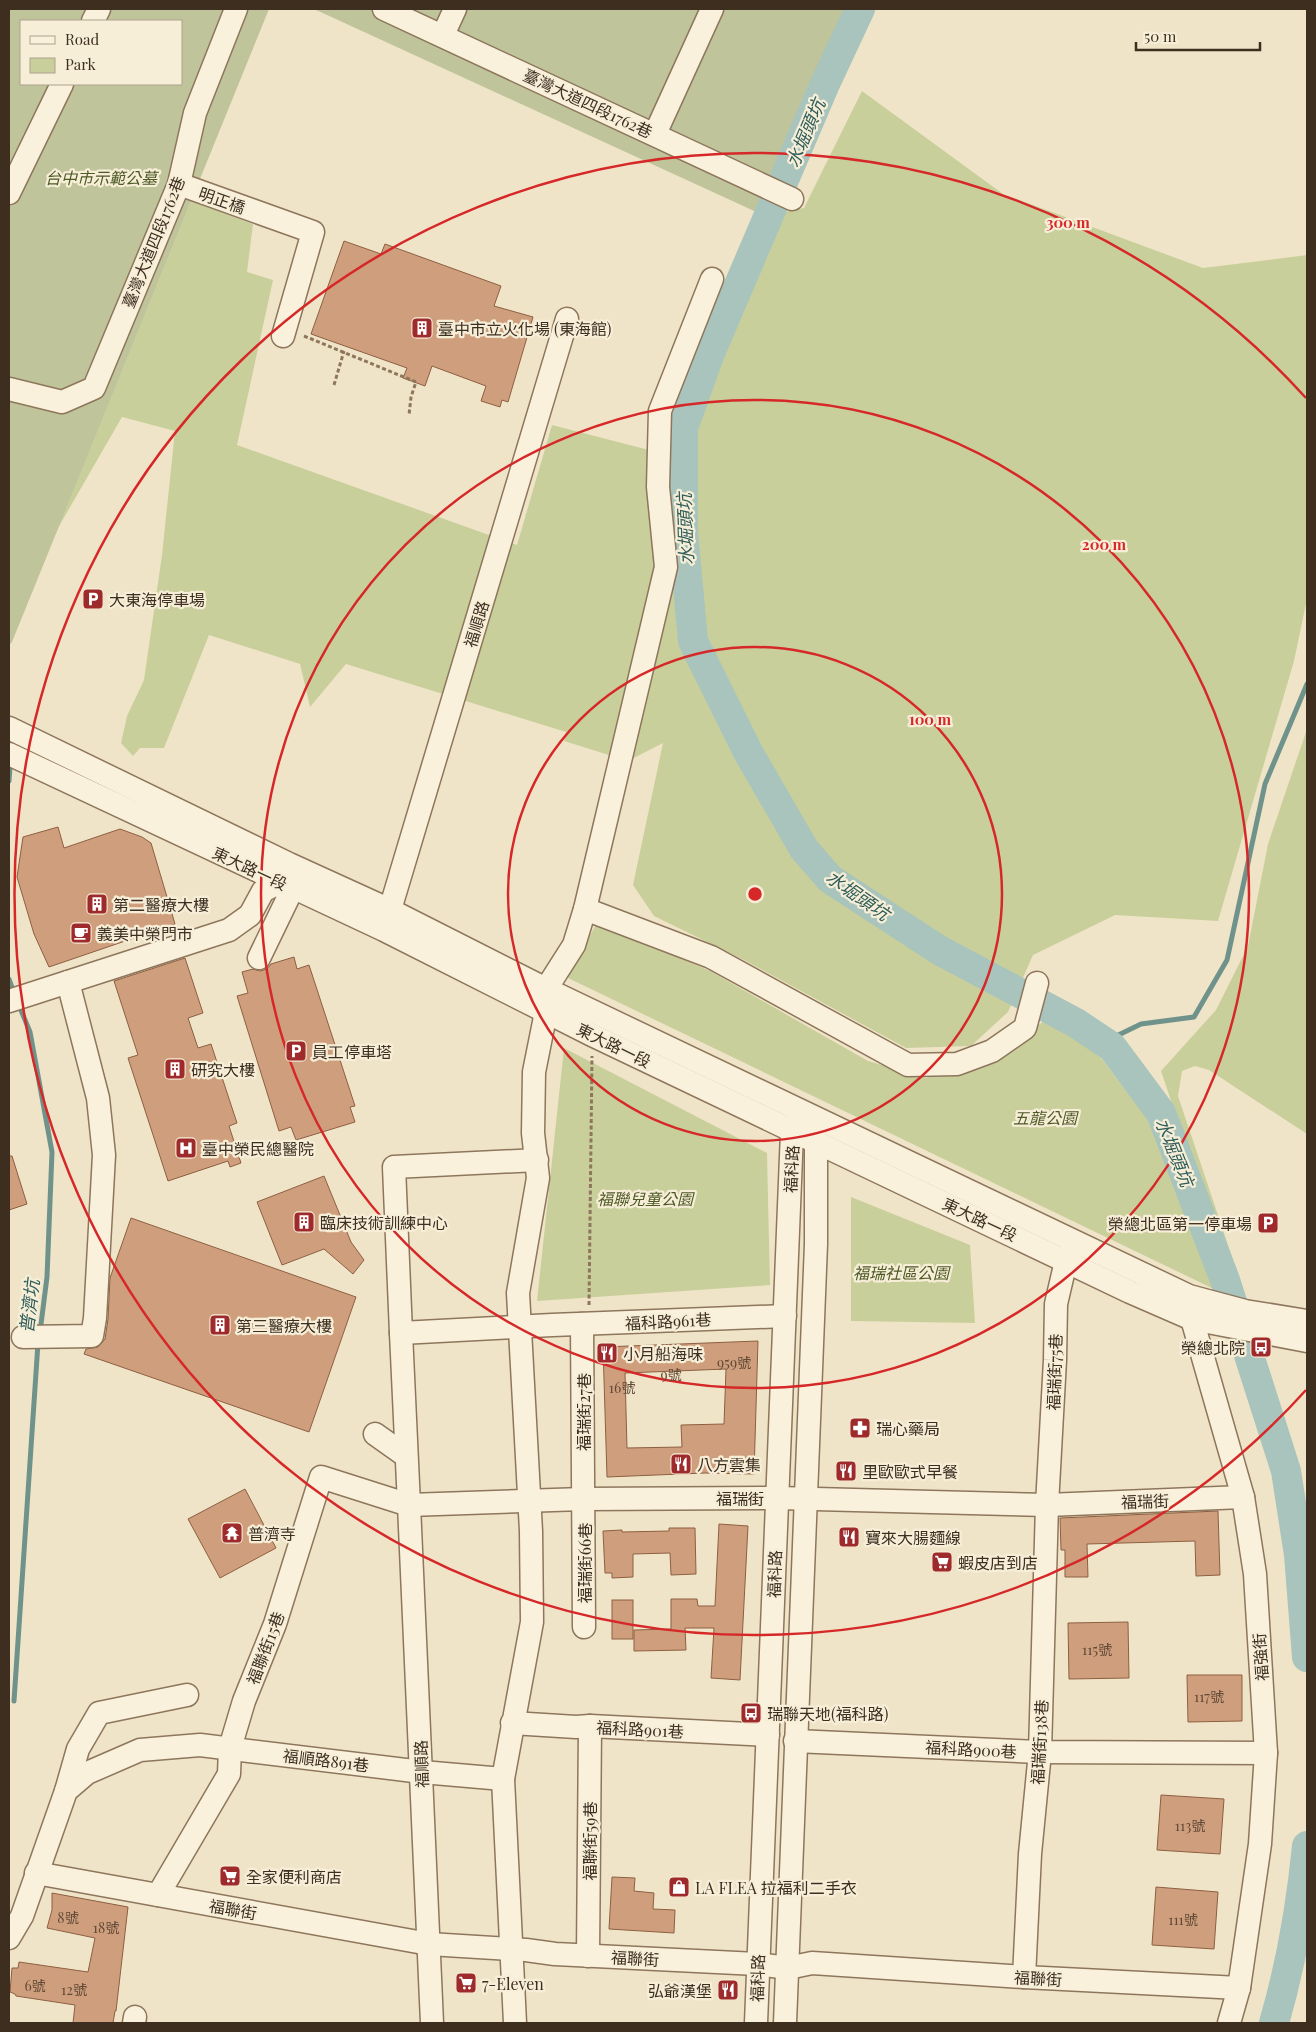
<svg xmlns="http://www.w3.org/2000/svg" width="1316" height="2032" viewBox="0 0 1316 2032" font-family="'Playfair Display','Noto Sans TC',serif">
  <rect width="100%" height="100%" fill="#f0e4c8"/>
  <g fill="#c9cf9b">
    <polygon points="862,91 1003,194 1203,268 1307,255 1307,599 1294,661 1218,921 1115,915 1033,955 1008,1012 971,1046 906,1048 744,960 654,916 633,885 663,743 628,761 564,741 566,732 346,664 310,707 300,664 209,635 164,748 140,748 133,756 121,743 127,716 144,680 162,555 175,431 122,417 58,528 191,201 253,224 247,272 273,280 237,445 517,545 552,425 645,449 674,461 681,415 712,312 765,216 804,208"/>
    <polygon points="1307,729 1307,1134 1209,1070 1195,1066 1182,1071 1178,1096 1232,1257 1227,1267 1161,1071 1216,1010 1248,946 1268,844"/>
    <path d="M597,923L710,971L868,1061L926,1078L983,1061L1046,1020C1056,1025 1072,1029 1081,1037C1108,1059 1122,1095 1151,1114L1218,1291L566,977Z"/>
    <polygon points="564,1048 767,1153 770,1285 537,1301"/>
    <polygon points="851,1197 970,1245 975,1323 851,1321"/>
  </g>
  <g fill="#bfc49a" fill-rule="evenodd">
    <path d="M9,9H269L12,642L9,645ZM21,21H181V84H21Z"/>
    <polygon points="314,9 855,9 821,84 789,169 765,216"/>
  </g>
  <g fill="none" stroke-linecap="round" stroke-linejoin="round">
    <g stroke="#6f938a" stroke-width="5">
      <polyline points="9,781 10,767"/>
      <polyline points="9,979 14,993"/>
      <polyline points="18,1003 30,1032 52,1152 47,1277 40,1332"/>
      <polyline points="1104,1042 1141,1024 1194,1017 1227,960 1265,784 1307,684"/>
      <polyline points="14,1701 38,1343"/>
    </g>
    <g stroke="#a9c4bc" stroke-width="30">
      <polyline points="860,9 824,86 710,353 683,428 683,532 693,641 748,752 804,849 830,879 939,950 1076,1023 1112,1047 1161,1113 1225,1280 1286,1471 1299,1555 1307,1657"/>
      <path d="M1274,2023C1291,1965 1301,1907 1307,1846"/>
    </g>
  </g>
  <g fill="#cf9f7d" stroke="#8d5f41" fill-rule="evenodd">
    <polygon points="344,241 381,254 385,244 501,286 494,306 533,317 508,402 502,400 500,407 481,401 486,386 432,366 425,386 403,378 407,368 311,334"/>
    <polygon points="58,827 64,848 120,829 142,837 151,843 175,924 49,967 34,934 17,877 23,837"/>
    <polygon points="294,957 297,969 309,965 355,1106 350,1107 355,1122 296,1140 291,1127 279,1131 237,996 248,993 242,972 253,969 260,971 267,969 271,964"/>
    <polygon points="185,958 203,1013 188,1018 198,1048 211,1044 237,1123 229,1126 241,1163 230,1167 228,1161 168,1181 128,1058 138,1055 114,981"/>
    <polygon points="9,1156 12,1156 27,1204 9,1210"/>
    <polygon points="324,1176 351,1242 364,1260 353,1274 324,1249 282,1265 257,1202"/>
    <polygon points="131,1218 356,1297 309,1432 84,1354 86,1349 98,1347 105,1339 108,1319 110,1278"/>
    <path d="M758,1341L754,1474L705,1473L607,1477L603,1347ZM726,1369L724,1424L681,1425L682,1447L627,1448L625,1373Z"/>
    <polygon points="245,1489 276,1548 220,1578 188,1519"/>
    <polygon points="1218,1511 1220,1575 1196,1576 1195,1541 1087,1544 1088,1577 1065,1577 1065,1550 1061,1550 1060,1518"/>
    <polygon points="719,1524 748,1526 740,1680 711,1678 714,1628 685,1628 686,1650 634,1651 634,1630 671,1629 671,1599 697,1599 698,1606 715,1606"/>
    <polygon points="669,1528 695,1528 696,1574 671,1575 670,1553 633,1554 633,1577 612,1578 612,1573 605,1573 603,1531 622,1530 622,1532 669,1531"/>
    <rect x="612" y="1600" width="21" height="39"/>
    <polygon points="1128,1622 1129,1678 1069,1679 1068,1623"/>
    <polygon points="1187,1675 1242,1675 1242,1721 1188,1722"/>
    <polygon points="1161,1795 1224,1799 1220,1854 1157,1850"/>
    <polygon points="612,1877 635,1878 634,1891 654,1893 653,1909 675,1910 674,1933 609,1929"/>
    <polygon points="1156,1887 1218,1892 1214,1949 1152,1945"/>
    <polygon points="52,1893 128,1907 116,2011 115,2011 113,2023 73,2023 75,2005 16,1996 15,1994 10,1992 12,1968 18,1968 19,1962 88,1972 95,1938 47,1928 52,1910"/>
  </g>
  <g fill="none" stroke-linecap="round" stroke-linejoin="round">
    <g stroke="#8d765c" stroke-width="25">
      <g id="minor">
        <polyline points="384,9 792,199"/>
        <polyline points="93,21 99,9"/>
        <polyline points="443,35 455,9"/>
        <polyline points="655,134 712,9"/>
        <polyline points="179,184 313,232 283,336"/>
        <polyline points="9,193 62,84"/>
        <polyline points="9,389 62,402 94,388 179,184 195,113 236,9"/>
        <polyline points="9,728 289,864 390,910 546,989 1189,1296 1245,1311 1307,1321"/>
        <polyline points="9,754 384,930 592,1035 1130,1292 1192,1319 1307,1341"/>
        <polyline points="585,909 711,957 908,1065 957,1064 992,1051 1025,1028 1037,983"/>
        <polyline points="386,923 567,319"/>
        <polyline points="259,958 289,896 280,882"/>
        <polyline points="9,1001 229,930 250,915 263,891 280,882 285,873"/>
        <polyline points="537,1160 394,1167 401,1333 552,1325 785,1316"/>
        <polyline points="1190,1306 1192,1319 1243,1497 1255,1574 1266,1753 1260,1844 1239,1988 1229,2023"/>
        <polyline points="582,1324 584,1627"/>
        <polyline points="401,1333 409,1505 583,1499 777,1498 1047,1505 1243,1497"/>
        <polyline points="23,1337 92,1336 95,1318 104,1155 98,1098 68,982"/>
        <polyline points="375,1434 406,1456"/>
        <polyline points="512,1723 576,1727 590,1726 768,1735"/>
        <polyline points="795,1741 1040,1752 1266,1753"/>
        <polyline points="66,1791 78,1749 99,1713 187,1695"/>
        <polyline points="36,1873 429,1944 526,1950 555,1954 757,1964 788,1968 812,1963 1024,1977 1239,1988"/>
        <polyline points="158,1895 229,1774 230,1748 244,1701 275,1624 321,1477 409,1505 432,2023"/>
        <polyline points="9,1938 22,1916 66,1791 87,1773 140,1750 200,1745 422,1772 503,1779"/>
        <polyline points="588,1956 590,1726"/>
        <polyline points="1024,1977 1030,1854 1040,1752 1047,1505 1055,1360 1056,1304 1066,1261 1073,1248"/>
        <polyline points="134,2023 135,2017"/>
        <polyline points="515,2023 503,1779 532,1622 531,1531 518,1293 538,1178 533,1133 534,1072 546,1012 546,989 574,945 585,909 666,567 658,487 660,411 712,279"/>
        <polyline points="756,2023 792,1132 799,1119"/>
        <polyline points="785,2023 816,1244 816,1141 811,1128"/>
      </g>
    </g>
    <g stroke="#8d765c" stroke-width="3" stroke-dasharray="4 2.5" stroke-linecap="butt">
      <polyline points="304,336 416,382 411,397 409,415"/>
      <polyline points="334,385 344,351"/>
      <polyline points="589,1305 592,1056"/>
    </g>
    <use href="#minor" stroke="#faf1dc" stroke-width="22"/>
  </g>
  <g fill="none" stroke="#d62828" stroke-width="2.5">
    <circle cx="755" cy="894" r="247"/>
    <circle cx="755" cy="894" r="494"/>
    <path d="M1306 1390A741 741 0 1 1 1306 398"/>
  </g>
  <defs>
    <g id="building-square" transform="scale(1.125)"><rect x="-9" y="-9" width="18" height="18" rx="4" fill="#9e2a2b" stroke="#f7eed8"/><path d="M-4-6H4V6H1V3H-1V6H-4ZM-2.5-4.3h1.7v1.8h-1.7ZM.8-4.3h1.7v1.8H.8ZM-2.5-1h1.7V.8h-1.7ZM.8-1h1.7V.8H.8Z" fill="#fff"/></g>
    <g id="parking-square" transform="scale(1.125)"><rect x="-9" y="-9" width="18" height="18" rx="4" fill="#9e2a2b" stroke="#f7eed8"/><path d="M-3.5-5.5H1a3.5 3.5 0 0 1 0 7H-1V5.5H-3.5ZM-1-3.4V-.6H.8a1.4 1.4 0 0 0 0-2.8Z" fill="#fff"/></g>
    <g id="cafe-square" transform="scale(1.125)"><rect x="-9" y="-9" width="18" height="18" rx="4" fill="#9e2a2b" stroke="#f7eed8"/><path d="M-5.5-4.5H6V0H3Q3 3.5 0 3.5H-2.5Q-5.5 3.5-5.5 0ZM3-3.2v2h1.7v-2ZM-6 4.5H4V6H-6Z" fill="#fff"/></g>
    <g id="hospital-square" transform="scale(1.125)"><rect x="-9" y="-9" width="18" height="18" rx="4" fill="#9e2a2b" stroke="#f7eed8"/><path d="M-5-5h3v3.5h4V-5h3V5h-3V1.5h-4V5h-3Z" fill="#fff"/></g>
    <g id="bus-square" transform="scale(1.125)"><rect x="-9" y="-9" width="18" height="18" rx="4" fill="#9e2a2b" stroke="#f7eed8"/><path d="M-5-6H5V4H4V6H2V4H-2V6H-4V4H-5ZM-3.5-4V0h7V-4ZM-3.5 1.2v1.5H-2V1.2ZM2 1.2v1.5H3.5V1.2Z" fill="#fff"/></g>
    <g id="restaurant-square" transform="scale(1.125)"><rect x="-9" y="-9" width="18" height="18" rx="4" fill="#9e2a2b" stroke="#f7eed8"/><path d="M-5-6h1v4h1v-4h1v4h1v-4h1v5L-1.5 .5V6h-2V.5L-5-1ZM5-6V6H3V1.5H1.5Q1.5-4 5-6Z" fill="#fff"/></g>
    <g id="pharmacy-square" transform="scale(1.125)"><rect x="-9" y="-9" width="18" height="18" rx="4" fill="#9e2a2b" stroke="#f7eed8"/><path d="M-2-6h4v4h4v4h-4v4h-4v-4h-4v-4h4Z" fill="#fff"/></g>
    <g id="temple-square" transform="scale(1.125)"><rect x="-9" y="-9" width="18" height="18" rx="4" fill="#9e2a2b" stroke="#f7eed8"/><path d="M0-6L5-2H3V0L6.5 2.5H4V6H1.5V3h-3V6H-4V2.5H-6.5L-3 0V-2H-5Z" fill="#fff"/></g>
    <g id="supermarket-square" transform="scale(1.125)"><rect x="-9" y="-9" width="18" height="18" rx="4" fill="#9e2a2b" stroke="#f7eed8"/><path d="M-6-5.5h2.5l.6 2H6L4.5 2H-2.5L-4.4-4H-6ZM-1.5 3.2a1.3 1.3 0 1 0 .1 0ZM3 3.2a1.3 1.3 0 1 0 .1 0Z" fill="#fff"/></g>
    <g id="shop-square" transform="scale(1.125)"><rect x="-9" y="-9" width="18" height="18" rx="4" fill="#9e2a2b" stroke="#f7eed8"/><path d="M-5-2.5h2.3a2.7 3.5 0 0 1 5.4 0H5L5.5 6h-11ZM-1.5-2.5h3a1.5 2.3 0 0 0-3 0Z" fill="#fff"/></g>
  </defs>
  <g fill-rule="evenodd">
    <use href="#building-square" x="422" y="328"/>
    <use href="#parking-square" x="93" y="599"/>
    <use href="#building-square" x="97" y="904"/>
    <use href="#cafe-square" x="81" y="933"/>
    <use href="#parking-square" x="296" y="1051"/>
    <use href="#building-square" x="175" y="1069"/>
    <use href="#hospital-square" x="186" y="1148"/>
    <use href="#building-square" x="304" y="1222"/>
    <use href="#parking-square" x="1268" y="1223"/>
    <use href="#building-square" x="220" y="1325"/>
    <use href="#bus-square" x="1261" y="1347"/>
    <use href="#restaurant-square" x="607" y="1353"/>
    <use href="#pharmacy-square" x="860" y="1428"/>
    <use href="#restaurant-square" x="681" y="1464"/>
    <use href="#restaurant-square" x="846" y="1471"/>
    <use href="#temple-square" x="232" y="1533"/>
    <use href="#restaurant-square" x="849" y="1537"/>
    <use href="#supermarket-square" x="942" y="1562"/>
    <use href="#bus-square" x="751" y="1713"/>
    <use href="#supermarket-square" x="230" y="1876"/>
    <use href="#shop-square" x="679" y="1887"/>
    <use href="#supermarket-square" x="466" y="1983"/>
    <use href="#restaurant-square" x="728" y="1990"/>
  </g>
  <g text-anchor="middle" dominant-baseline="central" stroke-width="4.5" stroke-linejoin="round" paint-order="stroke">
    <g font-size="14" fill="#624a37">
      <text x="734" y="1362">959號</text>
      <text x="671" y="1374">9號</text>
      <text x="622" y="1387">16號</text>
      <text x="1097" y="1649">115號</text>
      <text x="1209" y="1696">117號</text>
      <text x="1190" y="1825">113號</text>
      <text x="68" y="1917">8號</text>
      <text x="1183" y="1919">111號</text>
      <text x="106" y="1927">18號</text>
      <text x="35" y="1985">6號</text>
      <text x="74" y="1989">12號</text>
    </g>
    <g font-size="16" fill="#3d2e20" stroke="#f7eed8">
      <text transform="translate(588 103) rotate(25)">臺灣大道四段1762巷</text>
      <text transform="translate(222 200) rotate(19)">明正橋</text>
      <text transform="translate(153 242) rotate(-68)">臺灣大道四段1762巷</text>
      <text transform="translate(476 624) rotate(-73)">福順路</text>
      <text transform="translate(250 868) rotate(25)">東大路一段</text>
      <text transform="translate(614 1045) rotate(26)">東大路一段</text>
      <text transform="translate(791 1169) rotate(-87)">福科路</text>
      <text transform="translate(980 1219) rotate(25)">東大路一段</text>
      <text transform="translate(668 1321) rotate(-3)">福科路961巷</text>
      <text transform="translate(1054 1372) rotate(-88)">福瑞街75巷</text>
      <text transform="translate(583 1412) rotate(-90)">福瑞街27巷</text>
      <text x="740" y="1498">福瑞街</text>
      <text transform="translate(1145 1501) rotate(-2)">福瑞街</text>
      <text transform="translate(584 1563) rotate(-90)">福瑞街66巷</text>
      <text transform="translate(774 1574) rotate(-88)">福科路</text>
      <text transform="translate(265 1648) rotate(-69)">福聯街15巷</text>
      <text transform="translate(1260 1657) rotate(-94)">福強街</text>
      <text transform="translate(640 1729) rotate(3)">福科路901巷</text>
      <text transform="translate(1039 1742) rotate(-87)">福瑞街138巷</text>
      <text transform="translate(971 1749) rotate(3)">福科路900巷</text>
      <text transform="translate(326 1760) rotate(7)">福順路891巷</text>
      <text transform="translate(421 1764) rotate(-92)">福順路</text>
      <text transform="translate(589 1841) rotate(-90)">福聯街59巷</text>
      <text transform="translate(233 1909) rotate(10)">福聯街</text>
      <text transform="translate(635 1958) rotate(3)">福聯街</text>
      <text transform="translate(757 1978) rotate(-88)">福科路</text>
      <text transform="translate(1038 1978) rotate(3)">福聯街</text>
    </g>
    <g font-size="16" font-style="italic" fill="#4d5a26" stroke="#f7eed8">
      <text x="101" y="177">台中市示範公墓</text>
      <text x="1045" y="1117">五龍公園</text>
      <text x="645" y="1198">福聯兒童公園</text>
      <text x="901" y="1272">福瑞社區公園</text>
    </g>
    <g font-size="16" fill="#3d2e20" stroke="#f7eed8" text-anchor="start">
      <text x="438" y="328">臺中市立火化場 (東海館)</text>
      <text x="109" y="599">大東海停車場</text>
      <text x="113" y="904">第二醫療大樓</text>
      <text x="97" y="933">義美中榮門市</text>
      <text x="312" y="1051">員工停車塔</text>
      <text x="191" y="1069">研究大樓</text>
      <text x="202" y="1148">臺中榮民總醫院</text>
      <text x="320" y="1222">臨床技術訓練中心</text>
      <text x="1252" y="1223" text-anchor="end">榮總北區第一停車場</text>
      <text x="236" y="1325">第三醫療大樓</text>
      <text x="1245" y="1347" text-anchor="end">榮總北院</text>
      <text x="623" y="1353">小月船海味</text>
      <text x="876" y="1428">瑞心藥局</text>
      <text x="697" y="1464">八方雲集</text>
      <text x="862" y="1471">里歐歐式早餐</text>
      <text x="248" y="1533">普濟寺</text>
      <text x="865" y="1537">寶來大腸麵線</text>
      <text x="958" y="1562">蝦皮店到店</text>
      <text x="767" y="1713">瑞聯天地(福科路)</text>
      <text x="246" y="1876">全家便利商店</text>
      <text x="695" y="1887">LA FLEA 拉福利二手衣</text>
      <text x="482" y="1983">7-Eleven</text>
      <text x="712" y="1990" text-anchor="end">弘爺漢堡</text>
    </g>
    <g font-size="18" font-style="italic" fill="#2f5d5a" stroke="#f7eed8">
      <text transform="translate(805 133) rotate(-67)">水堀頭坑</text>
      <text transform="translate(685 529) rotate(-92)">水堀頭坑</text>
      <text transform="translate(858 895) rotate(35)">水堀頭坑</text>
      <text transform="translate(1175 1152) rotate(68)">水堀頭坑</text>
      <text transform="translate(29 1306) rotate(-83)">普濟坑</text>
    </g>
  </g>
  <circle cx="755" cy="894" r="8" fill="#d62828" stroke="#f7eed8" stroke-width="2.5"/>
  <g font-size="15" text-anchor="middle" font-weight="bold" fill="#d62828" stroke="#f7eed8" stroke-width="4.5" stroke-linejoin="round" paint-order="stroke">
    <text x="1068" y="228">300 m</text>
    <text x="1104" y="550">200 m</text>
    <text x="930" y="725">100 m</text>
  </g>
  <rect width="1316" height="2032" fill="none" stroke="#3d2e20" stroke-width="20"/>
  <rect x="20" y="20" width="162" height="65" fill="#f7eed8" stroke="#ada18e"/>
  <rect x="30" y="36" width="25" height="8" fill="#faf1dc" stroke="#ada18e"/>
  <text x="65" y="45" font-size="15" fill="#3d2e20">Road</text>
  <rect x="30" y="58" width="25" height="15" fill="#c9cf9b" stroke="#ada18e"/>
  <text x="65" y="70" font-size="15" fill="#3d2e20">Park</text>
  <path d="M1136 42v8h124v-8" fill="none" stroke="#3d2e20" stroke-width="2.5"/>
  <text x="1144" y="42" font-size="15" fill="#3d2e20" stroke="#f7eed8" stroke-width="4" paint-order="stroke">50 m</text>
</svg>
